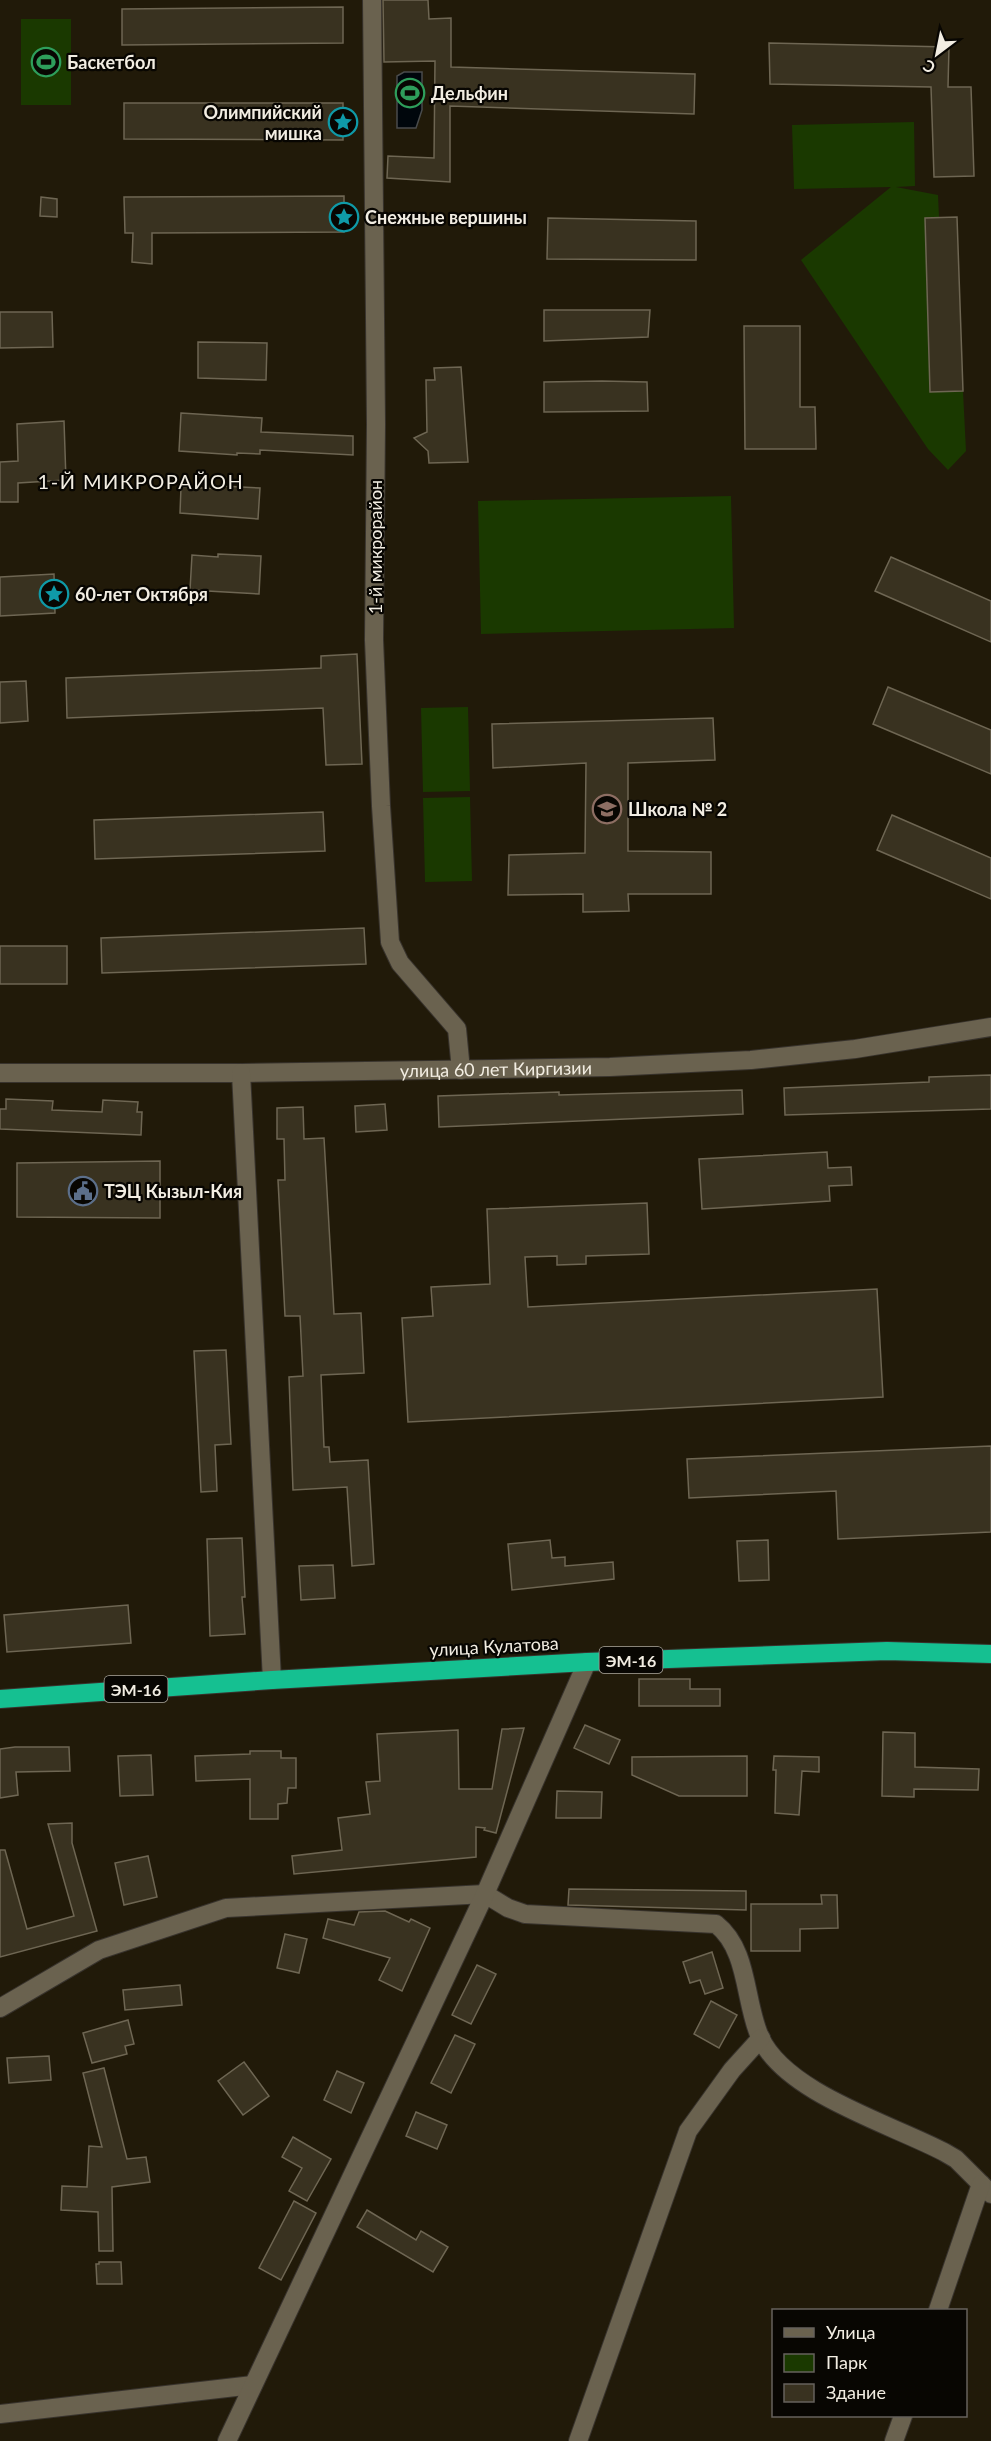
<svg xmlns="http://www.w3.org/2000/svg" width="991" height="2441" viewBox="0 0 991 2441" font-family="Lato,sans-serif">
  <rect width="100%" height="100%" fill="#211a09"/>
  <g fill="#1a3900">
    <rect x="21" y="19" width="50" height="86"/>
    <polygon points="914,122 915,186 896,187 938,195 939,217 925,218 930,392 963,391 966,451 948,470 928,449 801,260 891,187 794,189 792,125"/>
    <polygon points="731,496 734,628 481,634 478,501"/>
    <polygon points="468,707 470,791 423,792 421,708"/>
    <polygon points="470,797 472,881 425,882 423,798"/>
  </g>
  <polygon fill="#00060c" stroke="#494b4c" stroke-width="1.5" points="404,72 422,72 422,110 416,128 397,128 397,76"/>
  <g fill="#393220" stroke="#6e6653" stroke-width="1.5">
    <polygon points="383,0 428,0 429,19 451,18 451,67 695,74 694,114 450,106 450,182 387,178 388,156 434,158 435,61 384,62"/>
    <polygon points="343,7 343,43 122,45 122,9"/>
    <polygon points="769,43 949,47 948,87 971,87 974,176 934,177 931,87 770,84"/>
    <polygon points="124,103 343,103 343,140 124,139"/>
    <polygon points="344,196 344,232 152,233 152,264 132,262 133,233 125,233 124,197"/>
    <polygon points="41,197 57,199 57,217 40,216"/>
    <polygon points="957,217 963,391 930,392 925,218"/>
    <polygon points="548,218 696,221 696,260 547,259"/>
    <polygon points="544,310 650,310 648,337 544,341"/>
    <polygon points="0,312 52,312 53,347 0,348"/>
    <polygon points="744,326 800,326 800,407 815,407 816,449 745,449"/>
    <polygon points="198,342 267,343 266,380 198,378"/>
    <polygon points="461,367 468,462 429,463 428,451 414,438 427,432 426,380 435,380 434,368"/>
    <polygon points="602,381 647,382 648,411 544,412 544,382"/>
    <polygon points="181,413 262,418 261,432 353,436 353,455 260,450 260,454 237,453 237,455 179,451"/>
    <polygon points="64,421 66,480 18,483 18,502 0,502 0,462 18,461 17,424"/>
    <polygon points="221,486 260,488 258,519 180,513 181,487 221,489"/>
    <polygon points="218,554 261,556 259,594 190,590 192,555 218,557"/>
    <polygon points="891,557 991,601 991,642 875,591"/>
    <polygon points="54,574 55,613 0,616 0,577"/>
    <polygon points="357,654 362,764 326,765 323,708 67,718 66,678 321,668 321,656"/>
    <polygon points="26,681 28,721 0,723 0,682"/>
    <polygon points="888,687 991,730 991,774 873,724"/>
    <polygon points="713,718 715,760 628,763 628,851 711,852 711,894 628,894 629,911 583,912 583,894 508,895 509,855 585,853 586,763 493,768 492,724"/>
    <polygon points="323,812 325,851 95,859 94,820"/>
    <polygon points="892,815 991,858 991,899 877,850"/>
    <polygon points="364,928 366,964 102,973 101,938"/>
    <rect x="0" y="946" width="67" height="38"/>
    <polygon points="991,1075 991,1109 785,1115 784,1088 929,1082 929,1077"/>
    <polygon points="742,1090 743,1114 439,1127 438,1096 559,1092 559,1095"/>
    <polygon points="6,1099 53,1101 52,1110 102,1112 103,1100 138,1102 137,1112 142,1112 141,1135 0,1129 0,1109 6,1109"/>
    <polygon points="385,1104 387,1130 356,1132 355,1106"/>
    <polygon points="303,1107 304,1139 324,1138 334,1314 361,1313 364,1373 321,1375 324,1447 329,1447 330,1462 368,1460 374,1564 352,1566 347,1487 293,1490 289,1377 303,1376 300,1316 285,1316 278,1180 285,1180 284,1139 277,1139 277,1108"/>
    <polygon points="827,1152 828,1168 851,1167 852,1185 829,1186 830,1201 702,1209 699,1159"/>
    <polygon points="160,1161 160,1218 17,1217 17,1163"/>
    <polygon points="647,1203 649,1254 586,1256 586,1264 557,1265 557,1256 525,1257 528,1307 877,1289 883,1397 408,1422 402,1318 433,1316 431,1287 490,1284 487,1209"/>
    <polygon points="226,1350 231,1444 215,1445 217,1491 201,1492 194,1351"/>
    <polygon points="991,1446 991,1532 838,1539 836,1491 689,1498 687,1459"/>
    <polygon points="242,1538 245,1597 242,1597 245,1634 210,1636 207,1539"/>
    <polygon points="550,1540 552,1558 565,1557 565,1566 613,1562 614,1579 512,1590 508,1544"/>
    <polygon points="768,1540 769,1580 739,1581 737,1541"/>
    <polygon points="333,1565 335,1598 301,1600 299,1566"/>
    <polygon points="128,1605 131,1643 7,1652 4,1615"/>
    <polygon points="639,1679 690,1679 690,1689 720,1689 720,1706 639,1706"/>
    <polygon points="585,1725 620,1740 609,1764 574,1748"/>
    <polygon points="524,1728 496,1833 484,1830 485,1828 476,1827 476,1857 294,1874 292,1856 342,1850 338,1818 370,1814 366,1782 380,1781 377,1734 458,1730 459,1789 492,1789 502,1729"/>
    <polygon points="883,1732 915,1733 915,1767 979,1769 978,1790 914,1789 914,1797 882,1796"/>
    <polygon points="15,1747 69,1747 70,1771 16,1772 18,1795 0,1798 0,1749"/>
    <polygon points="250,1751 281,1751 281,1758 296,1758 296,1788 288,1788 287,1803 278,1804 278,1819 250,1819 250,1779 196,1781 195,1756 250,1754"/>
    <polygon points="151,1755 153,1795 120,1796 118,1756"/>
    <polygon points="747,1756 747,1796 679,1796 632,1775 632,1757"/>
    <polygon points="774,1756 819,1757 819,1772 802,1771 799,1815 775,1813 776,1770 773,1770"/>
    <polygon points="557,1791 602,1792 601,1818 556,1818"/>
    <polygon points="72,1823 72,1843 97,1931 0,1957 0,1850 5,1850 27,1929 74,1916 48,1824"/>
    <polygon points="148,1856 157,1897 124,1905 115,1863"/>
    <polygon points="569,1889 746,1891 746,1910 568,1905"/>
    <polygon points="821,1895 837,1895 838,1928 800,1929 800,1951 751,1951 751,1904 822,1904"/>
    <polygon points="385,1911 409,1922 411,1919 430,1928 402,1991 379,1980 390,1958 323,1938 328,1919 354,1925 359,1912"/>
    <polygon points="285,1934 307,1939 299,1973 277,1968"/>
    <polygon points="712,1952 723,1988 705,1994 700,1980 690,1983 683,1962"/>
    <polygon points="477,1965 496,1974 471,2024 452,2015"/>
    <polygon points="180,1985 182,2005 125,2010 123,1990"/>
    <polygon points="711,2001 737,2015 719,2048 694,2034"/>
    <polygon points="128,2020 134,2044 125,2046 127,2054 92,2063 83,2033"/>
    <polygon points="455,2035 475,2044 451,2093 431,2083"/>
    <polygon points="49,2056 51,2080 9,2083 7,2058"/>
    <polygon points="244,2062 269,2096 243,2115 218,2081"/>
    <polygon points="104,2068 127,2159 146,2157 150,2182 112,2187 113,2251 99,2251 98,2212 61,2210 62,2186 87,2187 89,2146 102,2147 83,2073"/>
    <polygon points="337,2071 364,2083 351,2113 324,2100"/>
    <polygon points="416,2112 447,2125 437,2149 406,2136"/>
    <polygon points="293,2137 331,2159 307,2201 289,2191 302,2168 282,2157"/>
    <polygon points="294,2201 316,2213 281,2280 259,2268"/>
    <polygon points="367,2210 416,2240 421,2231 448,2247 433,2272 357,2227"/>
    <polygon points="99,2262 121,2262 122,2284 97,2284 96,2264 99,2264"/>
  </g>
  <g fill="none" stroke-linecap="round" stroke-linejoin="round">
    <g stroke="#38332d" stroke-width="20">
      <g id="street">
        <polyline points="372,0 376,424 374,640 381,806 390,942 400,963 457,1029 461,1070"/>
        <path id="s1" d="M0,1073H241L610,1067L751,1060L855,1049L991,1027"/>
        <polyline points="241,1073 272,1680"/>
        <path d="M0,2008L99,1950L226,1908L485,1894L508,1908L525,1914L716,1924C749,1950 744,2001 760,2037C785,2093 891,2124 944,2152L956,2159L991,2194"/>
        <polyline points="938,2310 981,2184"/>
        <polyline points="0,2414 253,2385"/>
        <polyline points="227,2441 485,1894 587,1662"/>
        <polyline points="578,2441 688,2131 732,2070 761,2038"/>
        <polyline points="894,2441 903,2416"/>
      </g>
    </g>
    <g stroke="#38332d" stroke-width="20">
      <polyline id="highway" points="0,1699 272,1680 587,1662 887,1651 991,1654"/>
    </g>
    <use href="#street" stroke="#6a624f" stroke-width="18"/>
    <use href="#highway" stroke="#15c091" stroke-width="18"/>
  </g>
  <defs>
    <g id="stadium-ring" transform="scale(1.5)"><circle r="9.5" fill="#080602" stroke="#2e9e5b" stroke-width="1.5"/><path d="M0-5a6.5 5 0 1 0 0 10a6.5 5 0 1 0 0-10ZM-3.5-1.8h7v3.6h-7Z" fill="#2e9e5b"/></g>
    <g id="sight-ring" transform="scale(1.5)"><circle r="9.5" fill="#080602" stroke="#0f9aa8" stroke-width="1.5"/><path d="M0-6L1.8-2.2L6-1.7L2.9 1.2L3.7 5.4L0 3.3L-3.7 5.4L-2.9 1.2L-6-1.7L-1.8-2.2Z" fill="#0f9aa8"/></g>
    <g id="school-ring" transform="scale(1.5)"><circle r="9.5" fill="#080602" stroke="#8d6e63" stroke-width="1.5"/><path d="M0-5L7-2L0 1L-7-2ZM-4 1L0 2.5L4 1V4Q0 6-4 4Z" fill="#8d6e63"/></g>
    <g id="civic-ring" transform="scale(1.5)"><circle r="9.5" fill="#080602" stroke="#5c6f8a" stroke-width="1.5"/><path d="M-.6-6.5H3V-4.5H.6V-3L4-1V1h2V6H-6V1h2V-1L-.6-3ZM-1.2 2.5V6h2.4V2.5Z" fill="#5c6f8a"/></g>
  </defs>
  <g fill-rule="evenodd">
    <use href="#stadium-ring" x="46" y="62"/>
    <use href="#stadium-ring" x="410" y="93"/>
    <use href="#sight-ring" x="343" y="122"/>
    <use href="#sight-ring" x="344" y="217"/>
    <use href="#sight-ring" x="54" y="594"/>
    <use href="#school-ring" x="607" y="809"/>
    <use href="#civic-ring" x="83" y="1191"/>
  </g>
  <g text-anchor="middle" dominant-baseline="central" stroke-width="4.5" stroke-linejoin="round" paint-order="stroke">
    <g fill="#080602" stroke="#aca89f" stroke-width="1.5">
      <rect x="599.5" y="1647" width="63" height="26" rx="4.5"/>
      <rect x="104.5" y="1676" width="63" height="26" rx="4.5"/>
    </g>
    <g font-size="16" font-weight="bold" fill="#f2ede2">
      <text x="631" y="1660">ЭМ-16</text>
      <text x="136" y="1689">ЭМ-16</text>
    </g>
    <g font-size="18" font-weight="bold" fill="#f2ede2" stroke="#080602" text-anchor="start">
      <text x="67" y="62">Баскетбол</text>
      <text x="431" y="93">Дельфин</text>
      <text x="322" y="112" text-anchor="end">Олимпийский<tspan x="322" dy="21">мишка</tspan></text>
      <text x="365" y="217">Снежные вершины</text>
      <text x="75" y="594">60-лет Октября</text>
      <text x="628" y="809">Школа № 2</text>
      <text x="104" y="1191">ТЭЦ Кызыл-Кия</text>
    </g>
    <g font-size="18" fill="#f2ede2" stroke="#080602">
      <text transform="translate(375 547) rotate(-90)">1-й микрорайон</text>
      <text stroke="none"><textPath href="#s1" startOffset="496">улица 60 лет Киргизии</textPath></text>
      <text transform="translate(494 1646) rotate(-3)">улица Кулатова</text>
    </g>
    <g font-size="20" letter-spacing="1.5" fill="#f2ede2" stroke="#080602">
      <text x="141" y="481">1-Й МИКРОРАЙОН</text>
    </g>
  </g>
  <rect x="772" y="2309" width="195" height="108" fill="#080602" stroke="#66625c" stroke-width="1.5"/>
  <rect x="784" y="2328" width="30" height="9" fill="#6a624f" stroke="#66625c" stroke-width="1.5"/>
  <text x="826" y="2339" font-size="18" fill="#f2ede2">Улица</text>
  <rect x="784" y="2354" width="30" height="18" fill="#1a3900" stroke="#66625c" stroke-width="1.5"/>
  <text x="826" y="2369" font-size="18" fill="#f2ede2">Парк</text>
  <rect x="784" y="2384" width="30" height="18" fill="#393220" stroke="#66625c" stroke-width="1.5"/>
  <text x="826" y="2399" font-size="18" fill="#f2ede2">Здание</text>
  <g transform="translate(937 54) rotate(212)" stroke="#080602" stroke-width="4.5" paint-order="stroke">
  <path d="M0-4.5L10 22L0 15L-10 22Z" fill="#f2ede2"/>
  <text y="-9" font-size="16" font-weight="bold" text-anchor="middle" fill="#f2ede2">С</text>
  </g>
</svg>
